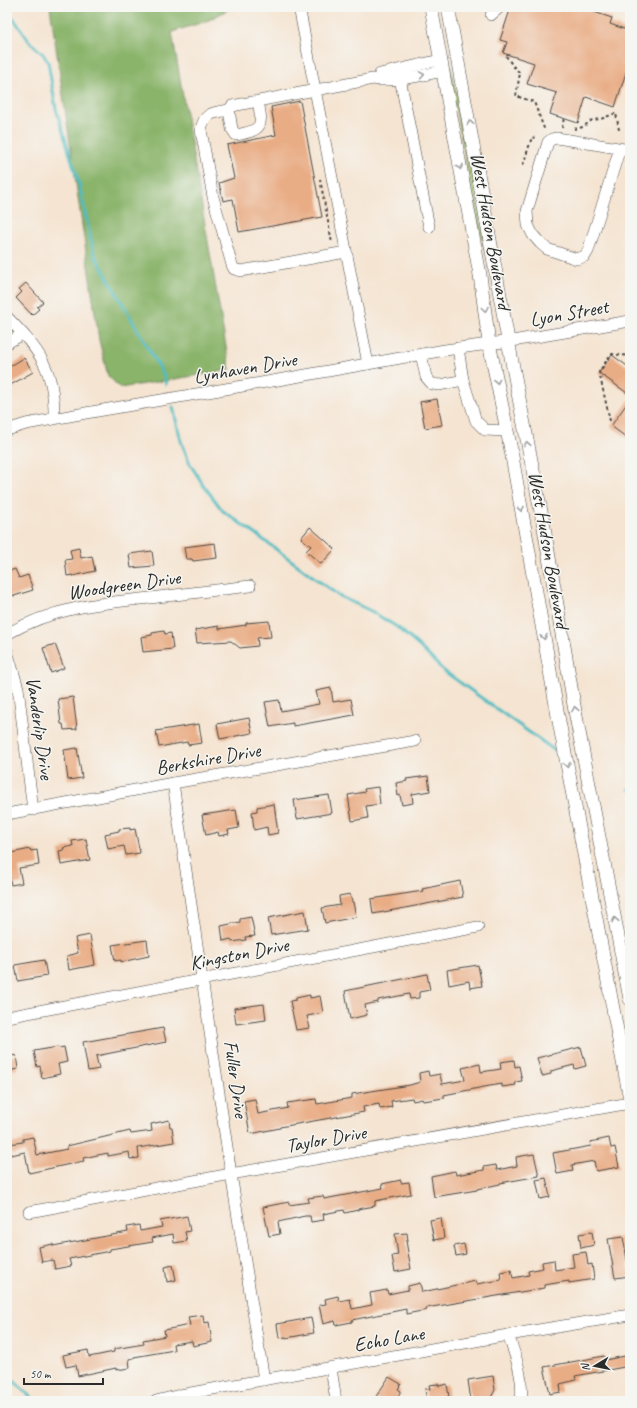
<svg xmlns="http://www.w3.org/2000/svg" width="637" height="1408" viewBox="0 0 637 1408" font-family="Caveat,sans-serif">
  <rect width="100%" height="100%" fill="#f6f6f2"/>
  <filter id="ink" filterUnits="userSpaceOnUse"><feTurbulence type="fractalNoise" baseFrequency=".025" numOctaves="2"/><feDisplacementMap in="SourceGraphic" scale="8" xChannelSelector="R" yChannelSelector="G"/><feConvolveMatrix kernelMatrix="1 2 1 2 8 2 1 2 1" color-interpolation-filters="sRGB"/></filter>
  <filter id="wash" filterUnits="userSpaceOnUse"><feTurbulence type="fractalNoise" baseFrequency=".012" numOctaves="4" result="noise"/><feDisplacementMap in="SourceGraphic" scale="16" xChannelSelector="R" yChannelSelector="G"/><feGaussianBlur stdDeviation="0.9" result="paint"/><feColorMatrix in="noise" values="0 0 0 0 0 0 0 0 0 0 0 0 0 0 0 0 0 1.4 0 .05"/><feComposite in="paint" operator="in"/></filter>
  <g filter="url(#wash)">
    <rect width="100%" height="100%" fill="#f5e4d1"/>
    <polygon fill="#aed27b" stroke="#6c7e53" points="447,62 449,62 465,130 486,250 485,250 475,210"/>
    <polygon fill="#8ab46b" stroke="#5a704b" points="50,7 233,7 207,21 172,32 230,370 120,388 108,376 99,340"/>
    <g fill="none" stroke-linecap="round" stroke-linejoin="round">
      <g stroke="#4dbcc2" stroke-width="3">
        <polyline points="7,9 29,41 43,54 48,62 56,109 79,184 94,254 163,374 166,384"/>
        <polyline points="173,407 181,441 190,464 204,486 223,511 257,535 339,596 371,611 397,627 419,646 444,671 554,750"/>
        <polyline points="629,789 630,790"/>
        <polyline points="7,1379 15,1382 35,1401"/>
      </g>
    </g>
    <g id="blocks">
      <g fill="#e9ad86">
        <polygon points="511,7 579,7 612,18 610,24 630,31 630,60 615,107 586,97 578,123 550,114 557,93 527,84 534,63 503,53 507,42 500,40"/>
        <polygon points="300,101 322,217 239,232 233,199 223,201 219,183 234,178 227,145 276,135 271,107"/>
        <polygon points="26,283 43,302 37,307 39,309 32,315 16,298 22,292 19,289"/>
        <polygon points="612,355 630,368 630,395 599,373"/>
        <polygon points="24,358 33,372 7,387 7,368"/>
        <polygon points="437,399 442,425 425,428 420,402"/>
        <polygon points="630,399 630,440 611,426"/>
        <polygon points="310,527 335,549 321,564 306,551 311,546 301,538"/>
        <polygon points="215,543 217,558 193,561 192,559 186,559 184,547"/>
        <polygon points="79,548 81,558 92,556 95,571 73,576 72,575 67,576 65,560 72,559 70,550"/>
        <polygon points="152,551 154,566 131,568 129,554"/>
        <polygon points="15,569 19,578 28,575 33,590 14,596 13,595 7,597 7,572"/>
        <polygon points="269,621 271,637 257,638 258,646 240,648 231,641 197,643 195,630 219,626 219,629 246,625 246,623"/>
        <polygon points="164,631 165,634 171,633 173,649 143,652 141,637 152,635 152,633"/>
        <polygon points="55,644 64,668 51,673 43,648"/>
        <polygon points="331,688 333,702 351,699 354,715 293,726 293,723 270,727 265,702 279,700 281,711 319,704 316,691"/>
        <polygon points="73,697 77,729 64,730 63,724 61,724 58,699"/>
        <polygon points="249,718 252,733 220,739 217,724"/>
        <polygon points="199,724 202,743 188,745 187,742 159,747 156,731"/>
        <polygon points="77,748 82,778 68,780 64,750"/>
        <polygon points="428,776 430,791 412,794 413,803 402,805 400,795 398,796 396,783 407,781 406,779"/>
        <polygon points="378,787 380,804 366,806 368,818 352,821 348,795 365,792 364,789"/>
        <polygon points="329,795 332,813 297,819 294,800"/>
        <polygon points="274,804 278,833 268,835 267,827 254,830 252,812 257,811 257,807"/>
        <polygon points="236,810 239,828 228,830 229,834 219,836 218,832 206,835 202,815"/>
        <polygon points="130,828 130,830 135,829 140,853 126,855 124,846 108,849 105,834 119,831 119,829"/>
        <polygon points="86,839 90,860 61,865 59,851 64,850 63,848 73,846 72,841"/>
        <polygon points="30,849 31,851 37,850 39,865 19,868 22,883 11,885 7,864 7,855 11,854 11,853"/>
        <polygon points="460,881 463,897 373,914 371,899 423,891 422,889"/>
        <polygon points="350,894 352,902 353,902 356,917 325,923 322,908 340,905 339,896"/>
        <polygon points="305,911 308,929 271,935 268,918"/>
        <polygon points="251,917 255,936 245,937 246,940 232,942 231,939 223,941 221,926 240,922 240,919"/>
        <polygon points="90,935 95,965 69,970 67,956 78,953 75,938"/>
        <polygon points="147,940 149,956 121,962 121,960 115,961 112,945"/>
        <polygon points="44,960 47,976 18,981 15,965"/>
        <polygon points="478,965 482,986 470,988 469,981 449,985 447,970"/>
        <polygon points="427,974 430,990 419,992 419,998 410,999 409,994 378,1000 378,1002 365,1005 367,1015 350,1019 345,991"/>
        <polygon points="310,995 310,998 320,996 323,1013 307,1016 310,1028 296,1030 290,1001 296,1000 296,998"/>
        <polygon points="264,1004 266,1020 236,1024 234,1008"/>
        <polygon points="163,1028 166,1042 96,1056 99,1069 88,1071 83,1042"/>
        <polygon points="58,1047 59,1048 64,1047 67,1062 58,1064 60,1074 42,1078 40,1066 37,1067 34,1051"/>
        <polygon points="581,1047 586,1066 575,1069 574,1065 551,1071 551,1074 542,1076 537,1058"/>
        <polygon points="16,1055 18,1069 7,1071 7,1057"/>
        <polygon points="514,1060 515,1067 519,1066 522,1081 515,1082 516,1085 502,1087 502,1084 484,1087 444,1095 444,1098 423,1101 422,1099 413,1101 412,1098 391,1101 392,1107 380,1109 379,1104 363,1107 364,1112 280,1127 280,1128 250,1134 244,1101 255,1099 258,1114 288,1108 287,1103 316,1099 317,1104 352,1098 352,1094 410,1085 420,1082 419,1073 428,1071 429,1076 440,1074 442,1084 465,1080 462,1068 480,1064 481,1072 501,1069 500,1062"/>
        <polygon points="169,1120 170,1127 172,1127 174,1142 138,1148 139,1158 130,1159 129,1152 108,1156 108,1153 83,1158 84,1161 29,1173 25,1152 11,1155 9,1144 23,1142 23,1139 33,1137 37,1155 67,1149 67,1146 130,1131 131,1134 152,1131 151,1124"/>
        <polygon points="609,1138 611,1148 615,1147 619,1167 596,1171 594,1161 572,1165 573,1171 557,1174 553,1153 591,1146 590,1142"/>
        <polygon points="534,1154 539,1176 500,1183 500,1184 477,1189 477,1190 434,1197 431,1176 455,1171 456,1175 484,1170 484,1167 496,1165 497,1170 517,1166 516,1157"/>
        <polygon points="546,1178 550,1197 540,1199 536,1180"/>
        <polygon points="401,1180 401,1183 409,1182 411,1194 375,1201 375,1206 358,1209 358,1210 345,1213 344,1210 323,1214 324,1220 311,1222 310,1216 305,1216 278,1222 280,1234 269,1236 263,1207 289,1202 289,1205 309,1202 308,1198 323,1196 324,1199 383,1188 382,1184"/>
        <polygon points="187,1216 190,1231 185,1232 187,1241 174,1243 173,1234 152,1238 153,1242 110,1249 110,1251 69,1259 71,1266 55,1269 53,1260 42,1262 39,1247 53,1244 53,1246 128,1232 127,1227 139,1225 140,1231 162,1227 160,1221"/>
        <polygon points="441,1218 444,1238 434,1240 430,1220"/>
        <polygon points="592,1232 594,1245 581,1248 579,1234"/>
        <polygon points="407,1233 408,1241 406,1241 411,1269 395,1272 392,1256 398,1255 395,1234"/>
        <polygon points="623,1237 630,1276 615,1278 608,1239"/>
        <polygon points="464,1244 466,1254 456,1256 454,1246"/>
        <polygon points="586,1252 588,1265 592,1264 594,1279 569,1283 569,1281 544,1285 544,1288 426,1308 427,1310 406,1314 406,1309 352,1320 352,1322 336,1325 335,1321 323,1324 319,1305 326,1304 325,1299 338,1296 339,1301 350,1299 352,1309 372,1305 370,1293 387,1290 388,1294 408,1290 408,1286 420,1283 422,1292 476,1281 477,1284 501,1280 500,1272 511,1270 513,1278 529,1275 528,1271 543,1268 542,1262 554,1260 555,1270 574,1267 572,1254"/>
        <polygon points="173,1265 176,1280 167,1282 165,1267"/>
        <polygon points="203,1315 204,1323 209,1322 212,1342 193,1346 192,1341 173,1344 174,1350 134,1357 134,1358 129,1359 130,1368 116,1370 116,1368 78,1376 76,1365 66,1367 63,1355 88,1350 89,1357 114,1352 114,1349 144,1344 143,1340 165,1336 164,1330 190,1325 188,1317"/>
        <polygon points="311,1318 314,1333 286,1338 286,1337 279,1338 277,1324"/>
        <polygon points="630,1355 630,1366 575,1376 576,1380 560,1384 561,1392 550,1394 544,1367 604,1356 605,1360"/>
        <polygon points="493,1376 495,1390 489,1401 471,1401 468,1380"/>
        <polygon points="389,1377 401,1384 398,1389 401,1391 395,1401 380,1401 375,1398"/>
        <polygon points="438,1384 439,1386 447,1384 449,1397 442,1398 443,1401 427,1401 425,1389 430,1389 429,1385"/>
      </g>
    </g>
  </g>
  <g filter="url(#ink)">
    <use href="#blocks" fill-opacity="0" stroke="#494744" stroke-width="1"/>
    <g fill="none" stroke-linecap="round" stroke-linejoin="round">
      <g stroke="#494744" stroke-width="12">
        <g id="minor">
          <polyline points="301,7 300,12 368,364"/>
          <polyline points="491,15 500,7"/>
          <polyline points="380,74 440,60"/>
          <polyline points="400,78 429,227"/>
          <path d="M258,101C263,126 263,130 236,135L232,129L229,110L232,106L373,79C394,83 422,75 443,71"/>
          <path d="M229,110C213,113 204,112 201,130L213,197L232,265L234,269L241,271L346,252"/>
          <polyline points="620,148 588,251 585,256 577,259 547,249 540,243 533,235 528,225 527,211 548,142 552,139 557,138 630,150"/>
          <path d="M7,317C39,350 55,369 54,418"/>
          <polyline points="7,343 23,334"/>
          <polyline points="458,348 463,380 476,421 485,430 507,431"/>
          <polyline points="421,354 426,377 432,384 440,385 463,380"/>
          <polyline points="7,430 26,424 80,414 278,380 445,350 518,340 630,321"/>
          <path d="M7,634C52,608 99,603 150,598C183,594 217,590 250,586"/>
          <polyline points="7,651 18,688 33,810"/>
          <polyline points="173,783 231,1174 264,1380"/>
          <polyline points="7,814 173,783 415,741"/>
          <polyline points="7,1017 478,927"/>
          <polyline points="29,1212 231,1174 630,1103"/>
          <path d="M508,1335C516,1357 524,1378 521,1401"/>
          <polyline points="331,1368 336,1401"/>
          <polyline points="156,1401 180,1395 508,1335 630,1315"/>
        </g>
      </g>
      <g stroke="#494744" stroke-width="14">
        <g id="major">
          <polyline points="431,7 480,275 489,343 510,445 558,716 630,1099"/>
          <polyline points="448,7 512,362 543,522 575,711 630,999"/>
        </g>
      </g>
      <g stroke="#494744" stroke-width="2" stroke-dasharray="3 3" stroke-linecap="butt">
        <polyline points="506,56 513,66 520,73 516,96 534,102 545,131"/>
        <polyline points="562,128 564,118"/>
        <polyline points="574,129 583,127 592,120 601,119 616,113 619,130"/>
        <polyline points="523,165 532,137 538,139"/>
        <polyline points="320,179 332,243"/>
        <polyline points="610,421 599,372 611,354 630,356"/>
      </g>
      <use href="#minor" stroke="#fff" stroke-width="11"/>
      <use href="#major" stroke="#fff" stroke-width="13"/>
    </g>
    <defs><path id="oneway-chevron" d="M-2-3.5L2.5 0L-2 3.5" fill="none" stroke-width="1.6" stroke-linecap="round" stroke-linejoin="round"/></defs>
    <g stroke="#a0a0a0">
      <use href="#oneway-chevron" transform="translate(422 75) rotate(-10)"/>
      <use href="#oneway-chevron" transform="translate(470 123) rotate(-100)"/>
      <use href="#oneway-chevron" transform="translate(460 167) rotate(80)"/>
      <use href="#oneway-chevron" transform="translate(485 309) rotate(82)"/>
      <use href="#oneway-chevron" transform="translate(497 381) rotate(79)"/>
      <use href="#oneway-chevron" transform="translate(527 444) rotate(-100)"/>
      <use href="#oneway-chevron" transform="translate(521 509) rotate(80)"/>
      <use href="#oneway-chevron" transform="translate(544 637) rotate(80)"/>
      <use href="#oneway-chevron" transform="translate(575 709) rotate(-100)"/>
      <use href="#oneway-chevron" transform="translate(567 765) rotate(79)"/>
      <use href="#oneway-chevron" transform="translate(615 920) rotate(-100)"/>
    </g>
  </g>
  <g text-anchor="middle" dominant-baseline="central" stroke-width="3" stroke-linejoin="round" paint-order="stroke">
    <g font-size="20" fill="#2b2b2b" stroke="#f6f6f2">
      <text transform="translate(491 231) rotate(80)">West Hudson Boulevard</text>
      <text transform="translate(569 313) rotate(-10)">Lyon Street</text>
      <text transform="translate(245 368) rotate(-10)">Lynhaven Drive</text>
      <text transform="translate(549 550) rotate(80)">West Hudson Boulevard</text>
      <text transform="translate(124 585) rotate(-8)">Woodgreen Drive</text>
      <text transform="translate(40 728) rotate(82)">Vanderlip Drive</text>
      <text transform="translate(208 759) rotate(-10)">Berkshire Drive</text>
      <text transform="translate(239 954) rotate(-11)">Kingston Drive</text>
      <text transform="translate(236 1079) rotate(82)">Fuller Drive</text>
      <text transform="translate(326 1139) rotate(-10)">Taylor Drive</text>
      <text transform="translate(389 1339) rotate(-10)">Echo Lane</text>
    </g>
  </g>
  <rect width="637" height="1408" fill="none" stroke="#f6f6f2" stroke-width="24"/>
  <g transform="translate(595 1366) rotate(260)" stroke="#f6f6f2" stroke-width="3" paint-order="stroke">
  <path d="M0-3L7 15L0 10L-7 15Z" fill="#2b2b2b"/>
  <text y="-6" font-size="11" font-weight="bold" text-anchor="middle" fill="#2b2b2b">N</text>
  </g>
  <path d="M24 1378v6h79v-6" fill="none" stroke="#2b2b2b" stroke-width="2"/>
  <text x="30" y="1378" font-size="12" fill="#2b2b2b" stroke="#f6f6f2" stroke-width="3" paint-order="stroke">50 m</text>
</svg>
